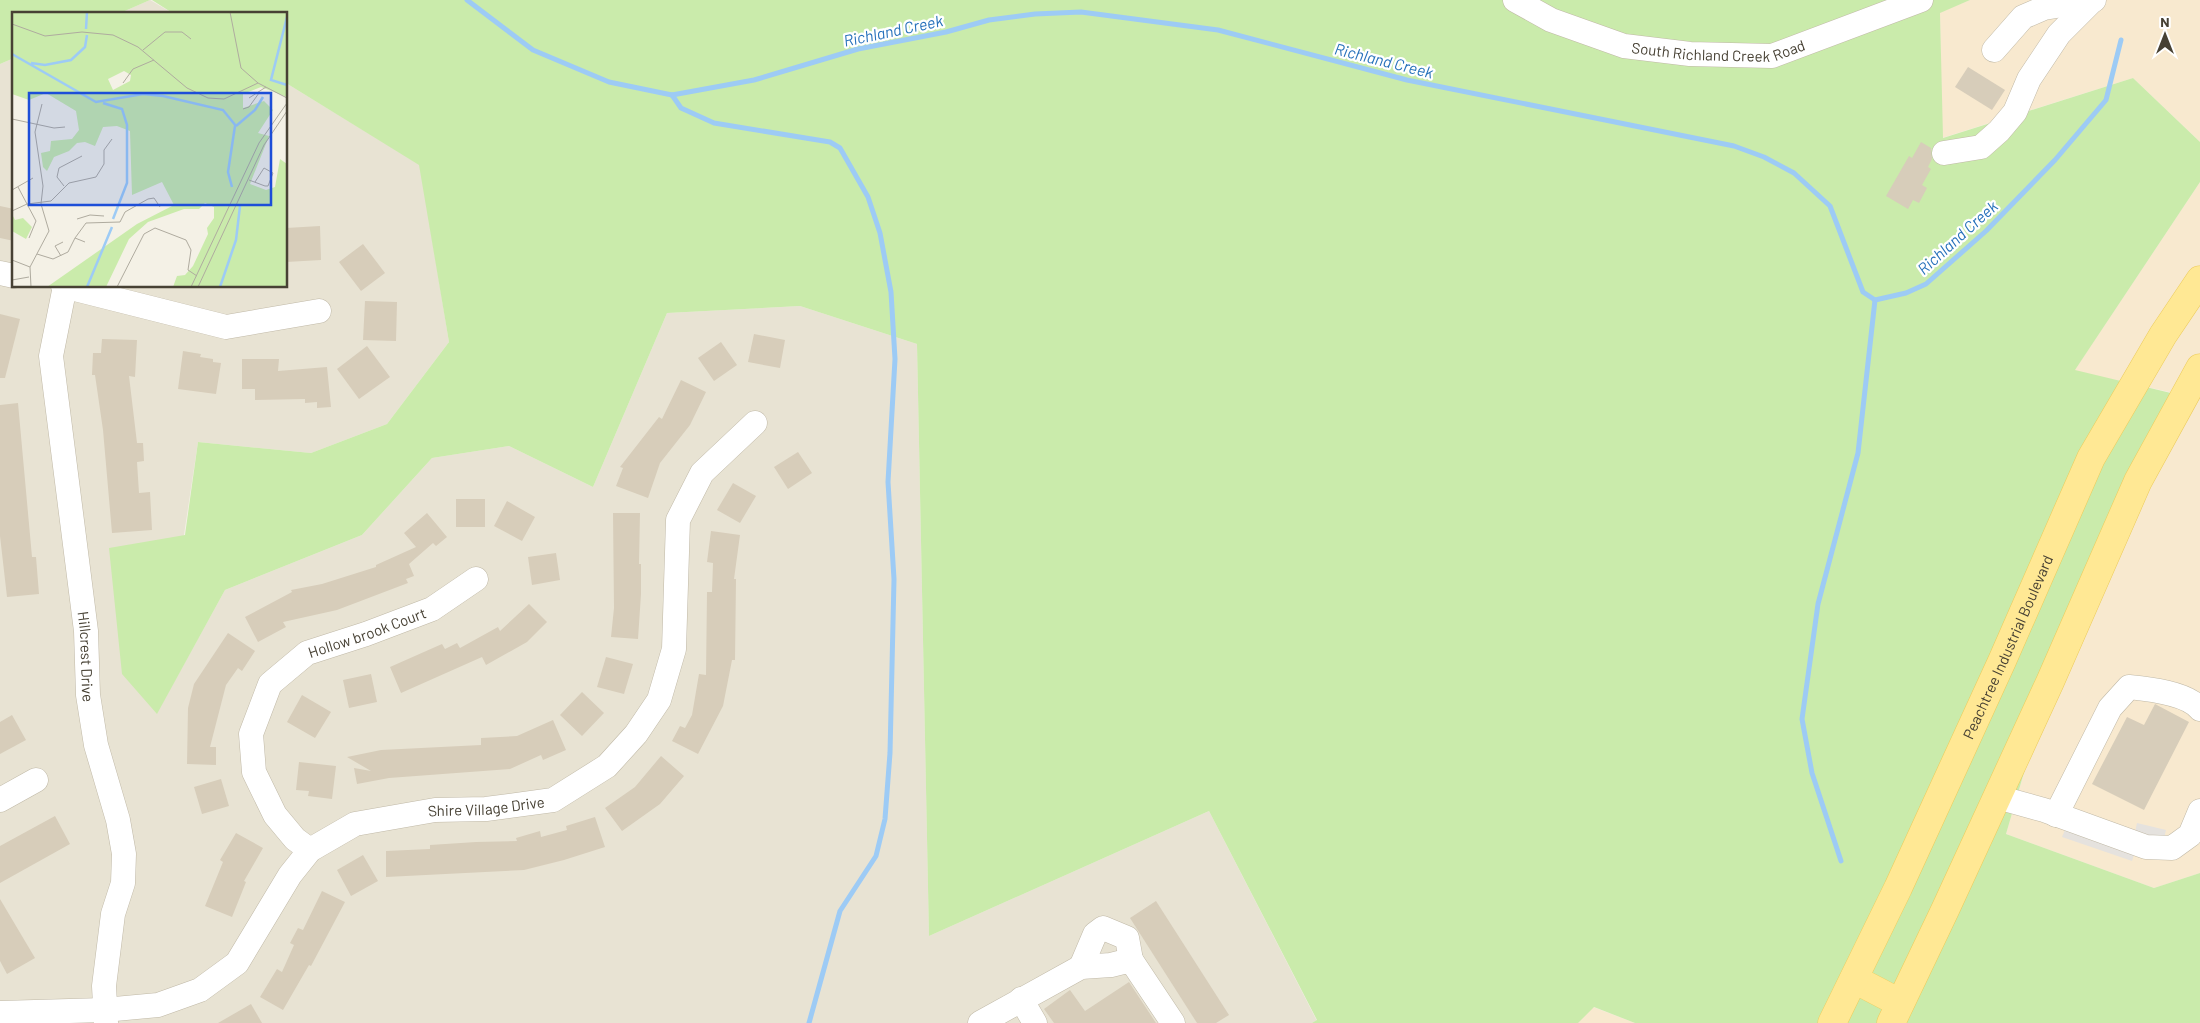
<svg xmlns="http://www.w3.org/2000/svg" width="2200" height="1023" viewBox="0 0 2200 1023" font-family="Barlow,sans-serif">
  <rect width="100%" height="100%" fill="#f4f1e6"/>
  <g fill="#e8e3d3">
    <polygon points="150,0 174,14 118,14"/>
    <polygon points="14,58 14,286 286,286 286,83 420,165 449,342 387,424 311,453 198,442 157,713 225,590 362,535 432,458 509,446 593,487 667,313 800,306 917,344 929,936 1209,811 1317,1021 1312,1023 0,1023 0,64"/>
  </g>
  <g fill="#f8e9cf">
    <polygon points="1970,0 2200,0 2200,142 2133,78 1942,138 1940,12"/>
    <polygon points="2200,182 2200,873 2154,888 2006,834 2042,711 2174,393 2074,371"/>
    <polygon points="1593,1007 1635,1023 1578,1023"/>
  </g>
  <g fill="#caebab">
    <polygon points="0,0 150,0 118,14 14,14 14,58 0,64"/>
    <polygon points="152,0 1970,0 1940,13 1943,138 2133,78 2200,142 2200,182 2075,370 2175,394 2042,711 2006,834 2154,888 2200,873 2200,1023 1635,1023 1594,1007 1578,1023 1312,1023 1317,1020 1209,811 929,936 917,344 800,306 667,313 593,487 509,446 432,458 362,535 225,590 157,714 122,674 109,548 185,535 198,442 311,453 387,424 449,342 419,165 286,83 286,14 174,14"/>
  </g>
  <g fill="#e5e2de">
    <polygon points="2137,823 2166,830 2163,843 2134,836"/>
    <polygon points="2065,830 2134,855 2132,861 2062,837"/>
  </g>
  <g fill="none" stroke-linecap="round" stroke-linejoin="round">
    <g stroke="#9dcbf5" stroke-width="5">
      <polyline points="467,0 533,50 609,82 672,95 754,80 858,49 946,32 989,20 1035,14 1081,12 1218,30 1407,80 1734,146 1764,157 1794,173 1830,206 1863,292 1875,300 1906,293 1926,284 1986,231 2055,160 2106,100 2121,40"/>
      <polyline points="672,95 681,108 714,123 830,142 840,148 868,197 880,233 891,292 895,359 888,482 894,579 890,753 885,819 876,856 840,911 809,1023"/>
      <polyline points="1841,861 1812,773 1802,719 1818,604 1858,453 1875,300"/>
    </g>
  </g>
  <g fill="#d7cdba">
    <polygon points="1968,67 2005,90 1992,110 1955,87"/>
    <polygon points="1921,142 1931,148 1932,159 1928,167 1931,169 1922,185 1927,188 1919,203 1913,200 1908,209 1886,196 1909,156 1912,158"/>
    <polygon points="0,206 14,209 14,241 0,238"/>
    <polygon points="320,226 321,260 286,262 286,228"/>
    <polygon points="363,244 385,273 361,291 339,262"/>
    <polygon points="365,301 397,302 396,341 363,340"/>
    <polygon points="0,314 20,319 5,378 0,378"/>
    <polygon points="754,334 785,340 780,368 748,362"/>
    <polygon points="102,339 137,340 135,377 129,376 137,443 143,443 144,461 137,462 139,493 150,492 152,530 112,533 103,430 95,375 92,375 93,353 101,353"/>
    <polygon points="721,342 737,365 714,381 698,358"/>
    <polygon points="367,346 390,377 359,399 337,369"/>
    <polygon points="183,351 201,354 200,357 213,359 213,362 221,363 216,394 178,389"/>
    <polygon points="242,359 279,359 278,371 327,367 331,407 317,408 317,402 305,403 305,399 255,400 255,389 242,389"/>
    <polygon points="681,380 706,392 690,425 660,463 648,498 616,486 623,468 620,467 659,417 662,419"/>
    <polygon points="18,403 32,557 36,557 39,594 7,597 0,536 0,405"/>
    <polygon points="798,452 812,473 788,489 774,467"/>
    <polygon points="733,483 756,496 740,523 717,510"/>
    <rect x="456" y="499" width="29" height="28"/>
    <polygon points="507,501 535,517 522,541 494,526"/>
    <polygon points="427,513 447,537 436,546 433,543 409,564 414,576 406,579 408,583 337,610 283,622 286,627 258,642 245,617 292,592 291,590 322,584 376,567 376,565 416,547 404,533"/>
    <polygon points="613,513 640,513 639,564 641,564 641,594 638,639 611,637 614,608"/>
    <polygon points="711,531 740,535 734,579 736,579 735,660 732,660 723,706 698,754 672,741 680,726 685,728 692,715 699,674 706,675 707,592 712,592 713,563 707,562"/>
    <polygon points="556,553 560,580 532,585 528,557"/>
    <polygon points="529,604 547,622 527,642 486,665 482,657 401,693 390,667 442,644 445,649 457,643 460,648 498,627 500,631"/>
    <polygon points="228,633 255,651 242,671 238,668 226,685 210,747 216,747 216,765 187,764 188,708 194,684"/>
    <polygon points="606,657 633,664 624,694 597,687"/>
    <polygon points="371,674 377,702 349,708 343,680"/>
    <polygon points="582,692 604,713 582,736 560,715"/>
    <polygon points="302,695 331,712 315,738 287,722"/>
    <polygon points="2155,704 2189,722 2144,810 2092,784 2127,717 2144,725"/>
    <polygon points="12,715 26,740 0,754 0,722"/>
    <polygon points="553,720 566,750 543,760 541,755 510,769 389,778 357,784 354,768 371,771 347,757 381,750 481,745 481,738 517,736"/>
    <polygon points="661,756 684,776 660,804 622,831 605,808 635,787"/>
    <polygon points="299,762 336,766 332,799 308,796 309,791 296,790"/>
    <polygon points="221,779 229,806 202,814 194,787"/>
    <polygon points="55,816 70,844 0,883 0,846"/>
    <polygon points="595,817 605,847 564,860 524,870 386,877 386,851 430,849 430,845 476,842 517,841 516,838 540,831 541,837 567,830 566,826"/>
    <polygon points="236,833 263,848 244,881 246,882 232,917 205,906 223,862 220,860"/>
    <polygon points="363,855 378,881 351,896 337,870"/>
    <polygon points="322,891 345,902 311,966 309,965 283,1010 260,997 277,969 282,972 294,945 290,943 298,928 303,930"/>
    <polygon points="0,899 35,958 7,974 0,961"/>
    <polygon points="1156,901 1229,1015 1216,1023 1197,1023 1130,918"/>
    <polygon points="1129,982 1156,1023 1054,1023 1044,1009 1070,990 1085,1011"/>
    <polygon points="251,1004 262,1023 218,1023"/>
  </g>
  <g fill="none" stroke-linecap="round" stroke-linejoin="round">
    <g stroke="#c0b9a7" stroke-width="25">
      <g id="minor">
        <path id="s1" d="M1515,0L1551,20L1624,46L1690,54L1772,56L1921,0"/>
        <polyline points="1994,50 2023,17 2044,8 2094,0"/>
        <polyline points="1944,153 1981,147 1999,131 2015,112 2029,79 2059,34 2092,1"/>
        <polyline points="0,273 14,276"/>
        <polyline points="63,286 226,327 319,311"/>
        <path id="s2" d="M65,286L51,356L86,631L88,695L96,745L118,820L124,854L123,883L113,914L104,986L106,1023"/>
        <polyline points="1997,797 2044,810 2146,847 2172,848 2190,835 2200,811"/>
        <polyline points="0,800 36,780"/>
        <path d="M2056,815L2110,708L2129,687C2149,689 2187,693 2200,709"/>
        <path id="s3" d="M310,850L295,839L275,815L254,772L251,734L270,684L307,653L366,634L432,609L476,579"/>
        <polyline points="1081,967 1095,934 1103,928 1127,938 1131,960"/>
        <polyline points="1021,999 1035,1023"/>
        <path id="s4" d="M0,1013L104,1010L158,1005L200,990L237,963L290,875L310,850L355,824L435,810L486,809L553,800L607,766L636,734L659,700L674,649L678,520L702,473L755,423"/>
        <polyline points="980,1023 1081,967 1111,965 1131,960 1173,1023"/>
      </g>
    </g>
    <g stroke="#eccb5b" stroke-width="29">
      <g id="major">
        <polyline points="1854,979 1900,1003"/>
        <path id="s5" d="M1832,1023L1898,888L2002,661L2091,458L2163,335L2200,280"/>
        <polyline points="1891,1023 1945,910 2050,682 2138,481 2200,368"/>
      </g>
    </g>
    <use href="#minor" stroke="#fff" stroke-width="24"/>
    <use href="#major" stroke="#ffe894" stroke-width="28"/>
  </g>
  <g text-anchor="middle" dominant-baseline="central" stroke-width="4.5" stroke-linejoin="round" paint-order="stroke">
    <g font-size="15" fill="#474134" stroke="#fff">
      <text stroke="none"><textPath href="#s1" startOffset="214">South Richland Creek Road</textPath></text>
      <text stroke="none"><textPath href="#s3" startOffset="301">Hollow brook Court</textPath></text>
      <text stroke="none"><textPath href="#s5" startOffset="415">Peachtree Industrial Boulevard</textPath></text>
      <text stroke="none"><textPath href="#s2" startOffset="374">Hillcrest Drive</textPath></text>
      <text stroke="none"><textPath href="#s4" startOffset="568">Shire Village Drive</textPath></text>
    </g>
    <g font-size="16" font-style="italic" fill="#2671bb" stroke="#fff">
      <text transform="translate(893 30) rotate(-12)">Richland Creek</text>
      <text transform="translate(1384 60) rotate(14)">Richland Creek</text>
      <text transform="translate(1957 237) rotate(-42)">Richland Creek</text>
    </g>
  </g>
  <g transform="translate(12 12)">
    <rect width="275" height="275" fill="#f4f1e6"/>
    <path d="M0,0H275V85L249,75L231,82V96L252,89L261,98L246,121L257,124L238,172L254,178L263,175L268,147L275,152V275H161L165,264L173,263L181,254L196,222L195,216L202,206V195L193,191L187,197H172L136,210L117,227L94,275H35L125,212L162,193L150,170L120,183L118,119L105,114L91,115L83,134L73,130L65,131L57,139L42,145L35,159L31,155L29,141L38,139L39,129L60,127L67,118L64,99L34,81L17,88L0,82ZM112,59L119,63L118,69L101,78L96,67ZM0,202L3,208L11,206L20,215L14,227L0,219Z" fill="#caebab" fill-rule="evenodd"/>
    <path fill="none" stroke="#9dcbf5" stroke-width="2.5" d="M275,5L259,68L275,73M74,17L75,0M0,42L84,90L131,82L151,84L211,98L224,114M19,51L33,53L59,48L73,35L75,23M91,91L110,97L115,113V171L101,207M224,114L243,98L251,85M220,175L216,160L223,114M75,275L100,215M208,275L224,228L228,194"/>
    <path fill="none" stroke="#afab9f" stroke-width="1" d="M218,0L229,56L246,71L275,86M0,12L33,24L70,20L101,23L126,35L175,76L196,86L212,87L246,71M131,38L153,20H170L179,27M111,71L121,57L142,48M237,86L254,75M231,97L237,95L247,81M0,107L42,116L53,115M237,168L253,174H256L261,161L252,156L243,170M52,174L45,165L47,156L70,144M6,175L24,209L17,226M0,178L21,166M0,199L15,192L39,189L57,171L84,165L92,152V138L100,127M65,207L78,203L92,204M63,226L74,211L108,210L113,200L136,187L142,186L148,195M25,242L41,247L56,240L63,226L73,230M49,244L43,234L51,230M0,248L18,255M0,268L17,265M19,275L18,255L37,219L29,192L31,174L23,120L30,92M105,275L132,222L143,216L174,228L179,238L176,258L185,264M179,275L247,131L275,91M186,275L252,133L275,99"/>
    <path fill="#1d4ed8" fill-opacity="0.15" stroke="#1d4ed8" stroke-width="2.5" d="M17,81H259V193H17Z"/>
    <rect width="275" height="275" fill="none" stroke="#474134" stroke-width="2.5"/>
  </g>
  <g transform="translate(2165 35)" stroke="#ffffff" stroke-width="4" paint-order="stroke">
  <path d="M0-4L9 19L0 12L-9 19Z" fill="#474134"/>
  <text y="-8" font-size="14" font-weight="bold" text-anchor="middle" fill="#474134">N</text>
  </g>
</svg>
